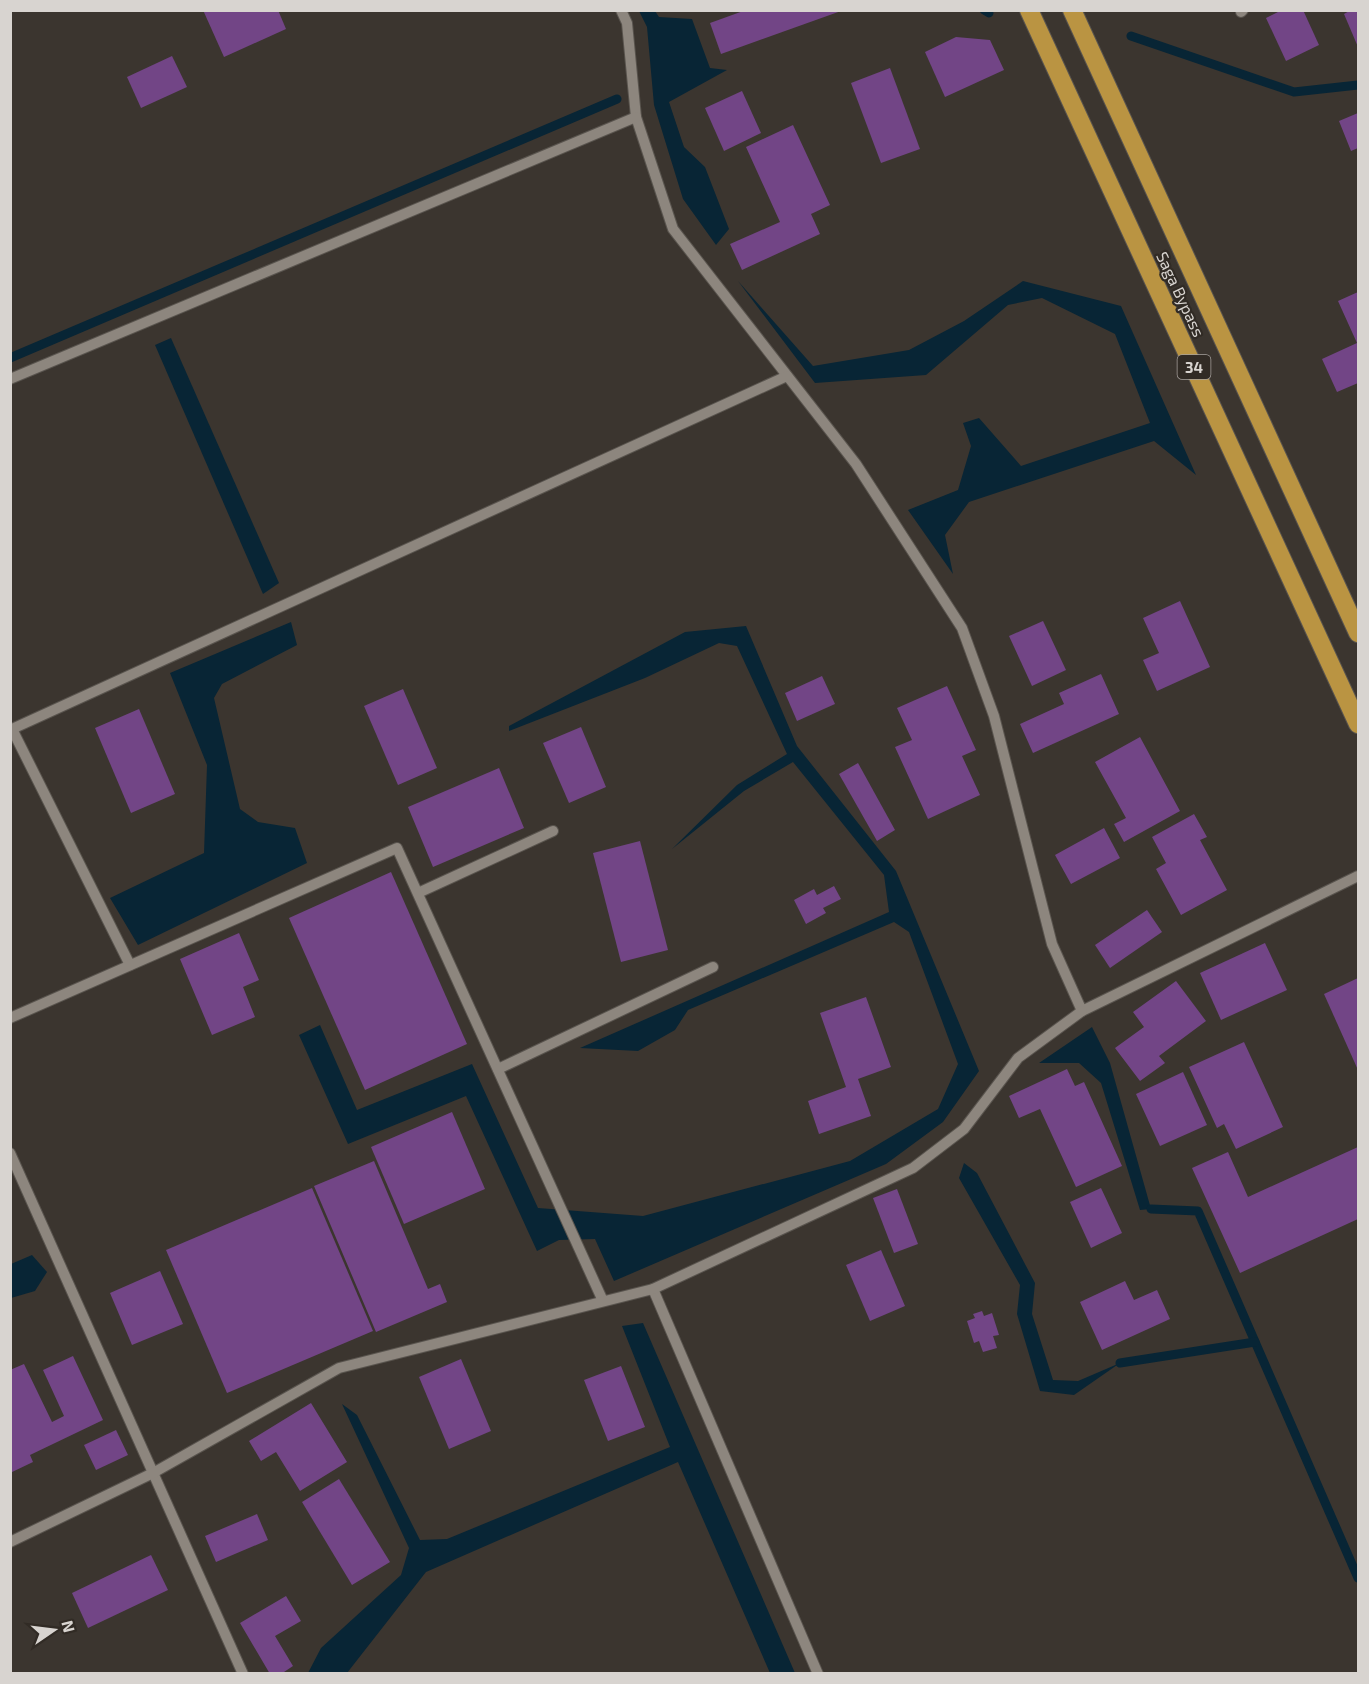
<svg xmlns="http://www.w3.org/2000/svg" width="1369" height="1684" viewBox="0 0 1369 1684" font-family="'Exo 2',sans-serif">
  <rect width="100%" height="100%" fill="#3b352f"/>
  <g fill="#082535">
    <polygon points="639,11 655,11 659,17 692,19 710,68 727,70 669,102 684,147 705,167 729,229 716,245 683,199 654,105 647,27"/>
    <polygon points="738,281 813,366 909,350 964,321 1023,281 1121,306 1196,475 1154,441 969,502 945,535 953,574 908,510 958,490 971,446 963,423 979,418 1021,466 1150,423 1115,334 1042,298 1008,305 926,375 815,383"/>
    <polygon points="171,338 279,583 263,594 155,345"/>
    <polygon points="291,622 297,645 222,684 214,698 240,809 258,822 295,828 307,863 138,945 110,898 204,853 207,765 170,673"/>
    <polygon points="746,626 797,746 896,871 979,1071 943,1122 886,1164 614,1281 595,1239 559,1240 537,1251 466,1096 348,1144 299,1035 320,1025 357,1110 472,1064 538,1208 643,1216 850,1161 938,1109 958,1064 909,932 894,922 688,1010 675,1030 638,1051 580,1048 889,912 884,875 793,762 744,791 672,849 737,785 787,754 737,646 719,643 645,678 509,731 509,726 685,632"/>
    <polygon points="1092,1027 1110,1063 1151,1209 1140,1210 1101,1083 1079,1063 1039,1063"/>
    <polygon points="964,1163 977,1173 1035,1283 1032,1314 1053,1380 1078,1381 1120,1363 1074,1395 1040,1391 1017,1314 1020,1285 959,1178"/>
    <polygon points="32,1255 47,1272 35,1291 11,1298 11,1264"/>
    <polygon points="643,1323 795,1673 770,1673 678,1462 426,1572 347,1673 308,1673 321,1648 401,1575 409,1548 342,1404 357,1415 420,1540 447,1539 670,1447 622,1326"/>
  </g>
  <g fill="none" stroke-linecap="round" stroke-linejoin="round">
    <g stroke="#082535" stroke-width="9">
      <polyline points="984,10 989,13"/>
      <polyline points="1131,36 1294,92 1358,85"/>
      <polyline points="10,358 617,99"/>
      <polyline points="1151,1209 1198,1211 1358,1578"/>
      <polyline points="1120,1363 1255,1342"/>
    </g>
  </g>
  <g fill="#724586">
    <polygon points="203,10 278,10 286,29 224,57"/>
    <polygon points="746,10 840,10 841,11 721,54 710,23"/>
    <polygon points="1282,10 1303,10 1319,45 1286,61 1266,18"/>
    <polygon points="1351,10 1358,10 1358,47 1344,14"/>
    <polygon points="956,37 990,40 1004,70 945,97 925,52"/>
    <polygon points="172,56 187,87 141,108 127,77"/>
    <polygon points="890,68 920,149 881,163 851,83"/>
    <polygon points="742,91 761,133 724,151 705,108"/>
    <polygon points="1358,113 1358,148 1351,151 1339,121"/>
    <polygon points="793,125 830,205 811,214 820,234 742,270 730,244 780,222 746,147"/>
    <polygon points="1358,292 1358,383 1337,392 1322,359 1357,343 1338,301"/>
    <polygon points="1180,601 1210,667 1157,691 1143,660 1159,653 1143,618"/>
    <polygon points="1043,621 1066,670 1032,686 1009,636"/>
    <polygon points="1101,674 1119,714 1033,753 1020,724 1064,704 1059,693"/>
    <polygon points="822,676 835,704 797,721 785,693"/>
    <polygon points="947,686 976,750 962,756 980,795 928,819 895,747 912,740 897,708"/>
    <polygon points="403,689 437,768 398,785 364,706"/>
    <polygon points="139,709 175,794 131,813 95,728"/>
    <polygon points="581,727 606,787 569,803 543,743"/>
    <polygon points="1140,737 1180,811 1124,842 1114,824 1126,818 1095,762"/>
    <polygon points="858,763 895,830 877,841 839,774"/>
    <polygon points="499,768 524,828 433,867 408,807"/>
    <polygon points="1194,814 1207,837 1200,840 1227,890 1181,915 1156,869 1166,863 1152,837"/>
    <polygon points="1104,828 1120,858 1071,884 1055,855"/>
    <polygon points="640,841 668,950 621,962 593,853"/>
    <polygon points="391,872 467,1044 365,1090 289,918"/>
    <polygon points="834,886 841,899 823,908 826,913 806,924 794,900 814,889 817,895"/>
    <polygon points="1147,910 1162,932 1110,968 1095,945"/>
    <polygon points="239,933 259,980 243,987 255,1017 212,1035 180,959"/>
    <polygon points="1265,943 1287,990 1221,1020 1200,973"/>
    <polygon points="1358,978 1358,1070 1324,994"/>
    <polygon points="1176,981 1206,1021 1159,1056 1165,1063 1140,1081 1115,1048 1144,1027 1133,1012"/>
    <polygon points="866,997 891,1067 858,1079 871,1116 819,1134 808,1101 846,1087 820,1013"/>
    <polygon points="1244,1042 1283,1127 1236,1149 1224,1124 1217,1128 1189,1067"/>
    <polygon points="1067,1069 1075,1086 1084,1082 1122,1166 1076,1187 1040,1109 1019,1118 1009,1096"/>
    <polygon points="1183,1072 1207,1125 1160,1146 1136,1094"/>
    <polygon points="452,1112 485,1189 404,1224 371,1147"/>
    <polygon points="1358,1147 1358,1219 1240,1273 1192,1168 1228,1152 1248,1197"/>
    <polygon points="374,1161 428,1289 440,1284 447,1302 376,1332 314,1186"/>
    <polygon points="312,1188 373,1331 227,1393 166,1250"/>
    <polygon points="1101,1188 1122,1233 1091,1248 1070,1202"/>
    <polygon points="897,1189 918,1244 894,1253 873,1198"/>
    <polygon points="881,1250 905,1306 870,1321 846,1265"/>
    <polygon points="160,1271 183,1324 132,1345 110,1293"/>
    <polygon points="1125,1281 1134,1300 1157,1290 1170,1319 1102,1350 1080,1302"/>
    <polygon points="982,1311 984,1316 992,1313 999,1335 993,1336 997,1348 983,1352 979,1341 974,1343 967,1321 975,1318 973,1314"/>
    <polygon points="73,1356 103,1420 30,1455 33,1462 10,1473 10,1370 24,1364 52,1422 64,1416 43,1370"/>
    <polygon points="461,1359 491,1431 449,1449 419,1377"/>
    <polygon points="621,1366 645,1427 608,1441 584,1380"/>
    <polygon points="311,1403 347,1462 300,1491 276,1452 261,1461 249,1441"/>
    <polygon points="116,1430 128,1455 96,1470 84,1445"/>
    <polygon points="339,1479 390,1562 352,1585 302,1502"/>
    <polygon points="257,1514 268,1540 216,1562 205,1536"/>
    <polygon points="151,1555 168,1590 88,1628 72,1593"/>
    <polygon points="286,1596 301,1621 275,1636 293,1666 281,1674 270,1674 240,1623"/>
  </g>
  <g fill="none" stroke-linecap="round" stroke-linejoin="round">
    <g stroke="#59544e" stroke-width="12">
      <g id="minor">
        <polyline points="621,10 627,23 636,117 673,229 856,464 962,628 994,716 1052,944 1082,1011 1358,876"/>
        <polyline points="1241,12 1243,10"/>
        <polyline points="10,379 636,117"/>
        <polyline points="418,893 553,831"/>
        <polyline points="130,965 12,729 787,376"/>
        <polyline points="10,1018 397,848 603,1301"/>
        <polyline points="498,1069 713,967"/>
        <polyline points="10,1153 243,1674"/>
        <polyline points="653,1289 818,1674"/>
        <polyline points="10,1542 153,1473 339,1368 653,1289 913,1168 964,1129 1018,1058 1082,1011"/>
      </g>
    </g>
    <g stroke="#59544e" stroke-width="20">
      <g id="highway">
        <polyline points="1029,10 1358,724"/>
        <polyline points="1072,10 1358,633"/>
      </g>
    </g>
    <use href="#minor" stroke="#8d867e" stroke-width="10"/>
    <use href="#highway" stroke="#ba9442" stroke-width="18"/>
  </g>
  <g text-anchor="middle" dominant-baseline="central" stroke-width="4.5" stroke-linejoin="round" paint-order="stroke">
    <rect fill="#312b25" stroke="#a6a19d" stroke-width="1.5" x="1177.5" y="355" width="33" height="24" rx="4.5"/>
    <g font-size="15" font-weight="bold" fill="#d8d4d0">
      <text x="1194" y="367">34</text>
    </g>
    <g font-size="16" fill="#d8d4d0" stroke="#312b25">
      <text transform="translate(1181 294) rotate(65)">Saga Bypass</text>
    </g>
  </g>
  <rect width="1369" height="1684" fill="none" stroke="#d8d4d0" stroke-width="24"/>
  <g transform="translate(54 1630) rotate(76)" stroke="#312b25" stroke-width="4.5" paint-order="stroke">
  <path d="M0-4.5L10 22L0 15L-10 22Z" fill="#d8d4d0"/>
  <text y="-9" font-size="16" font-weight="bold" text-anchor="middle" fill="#d8d4d0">N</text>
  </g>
</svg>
